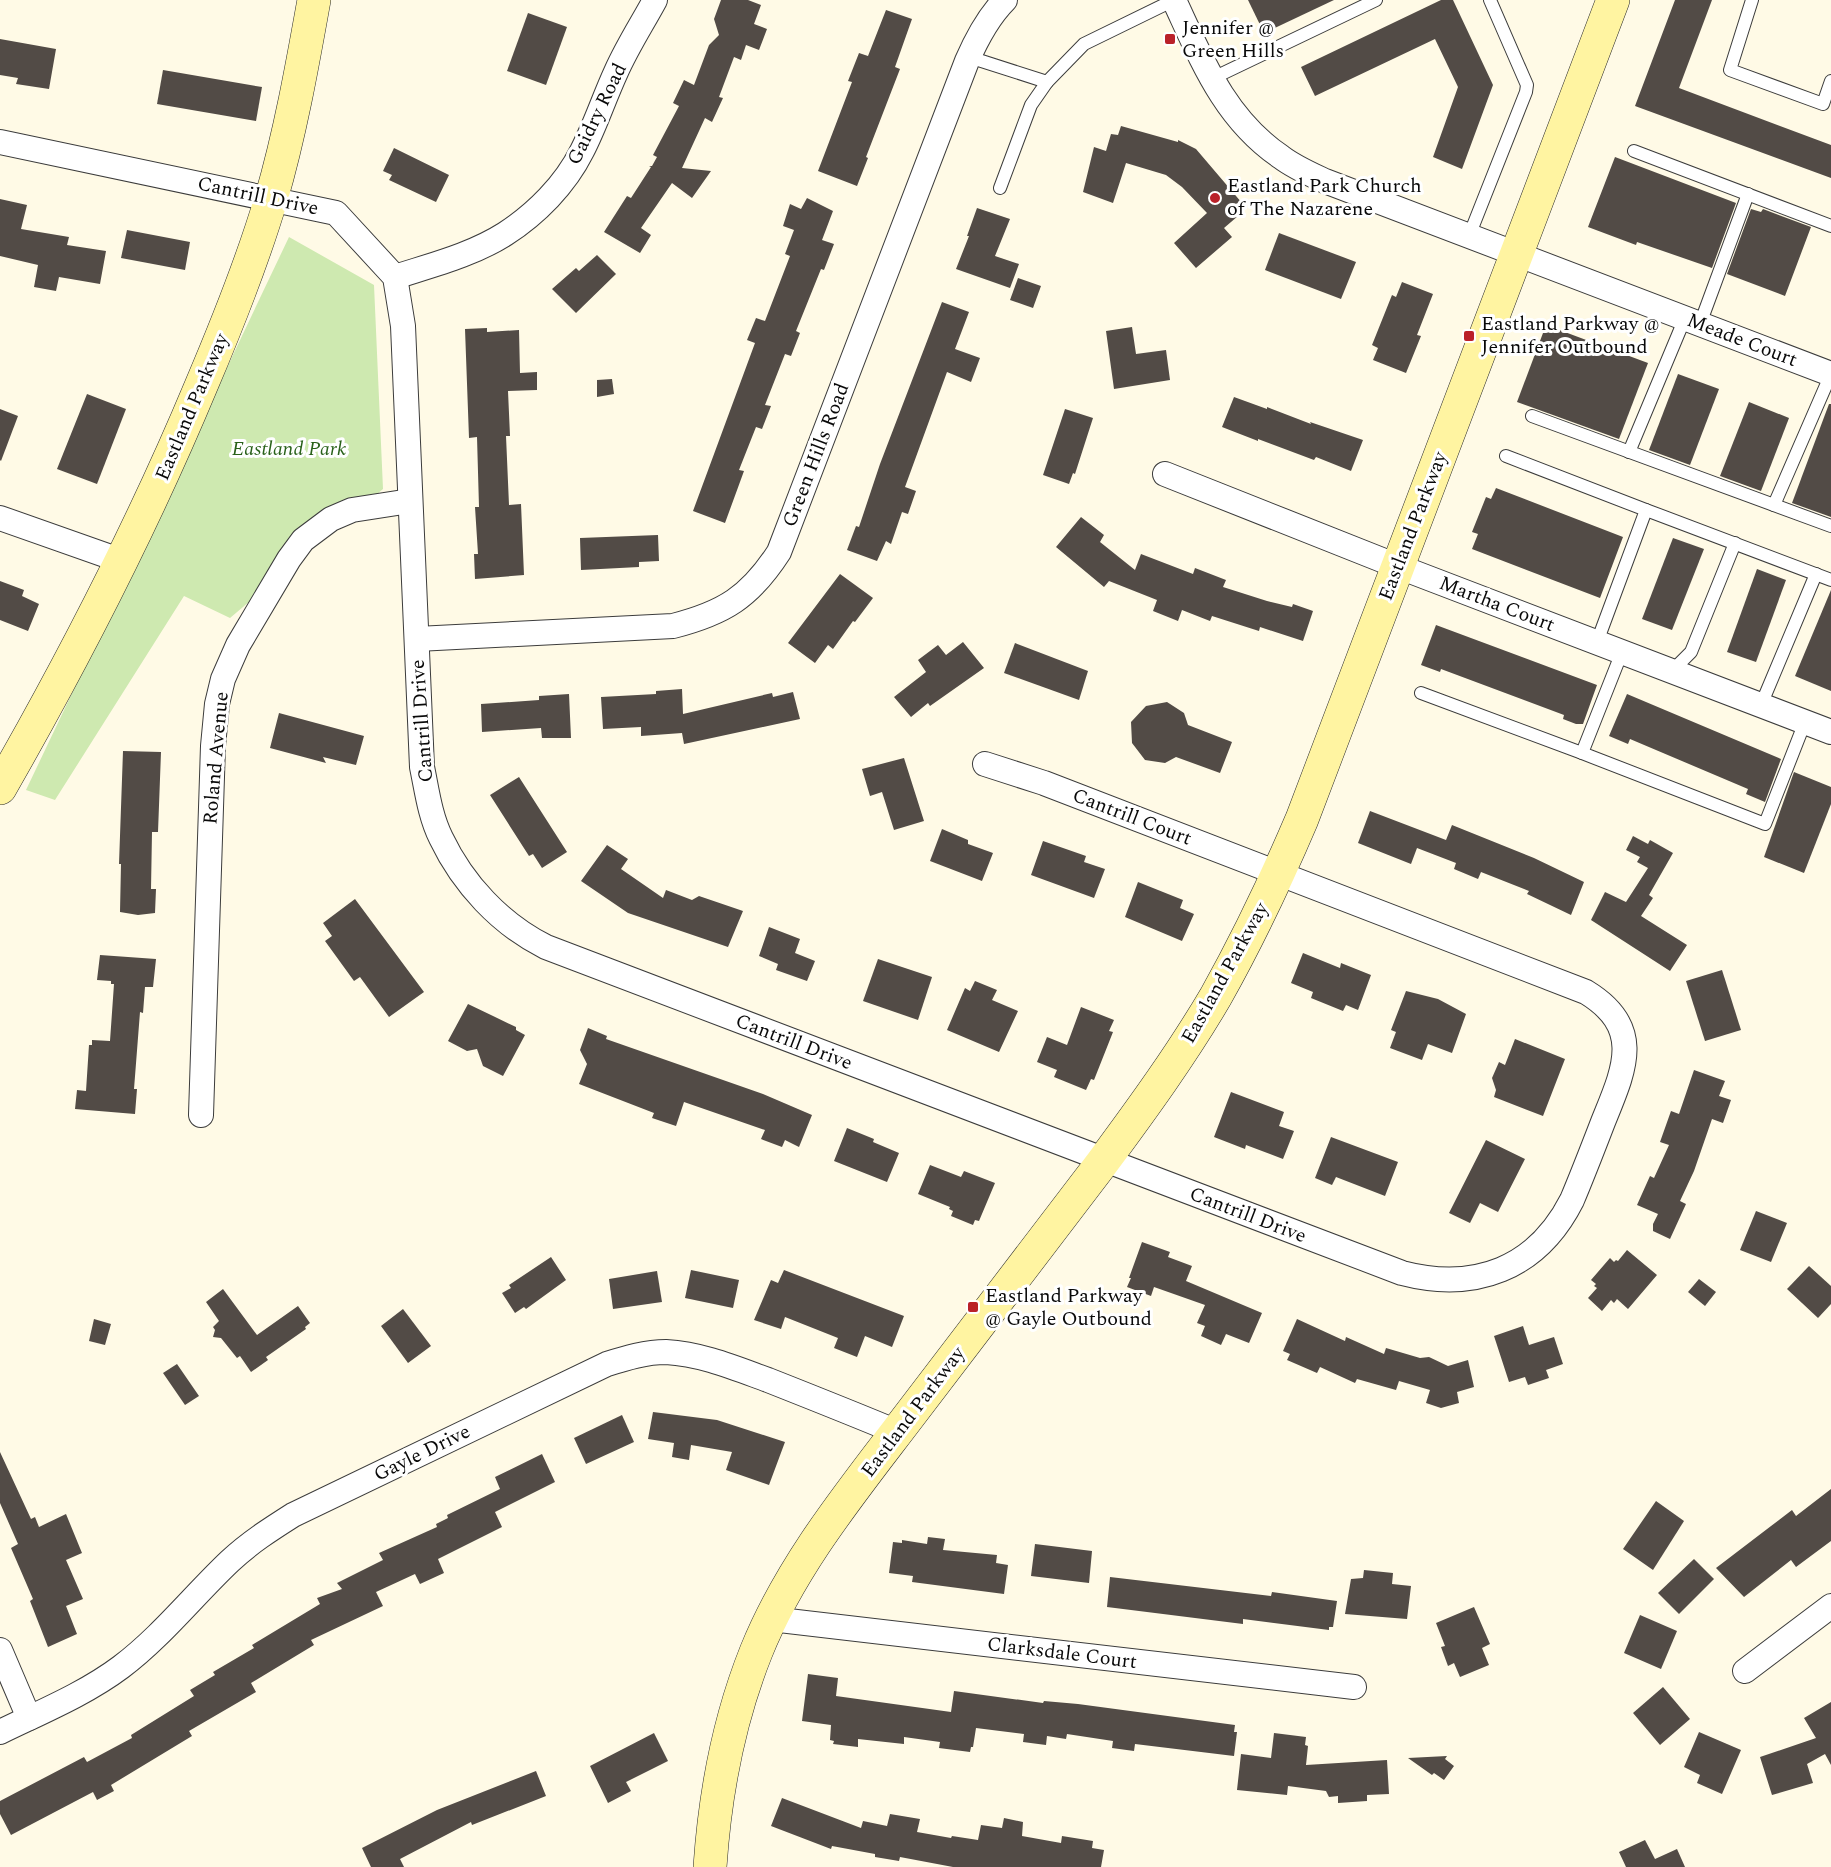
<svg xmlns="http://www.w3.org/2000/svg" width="1831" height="1867" viewBox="0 0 1831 1867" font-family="Spectral,serif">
  <rect width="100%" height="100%" fill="#fffae6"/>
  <polygon fill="#cee9b0" points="289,237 374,285 383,489 230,618 184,596 55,800 26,790"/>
  <g fill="#524b46">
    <polygon points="721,0 748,0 761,5 754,24 767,29 759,50 746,45 741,60 734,57 719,97 723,98 712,122 705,118 682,168 711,171 692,198 672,183 641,228 651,235 640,253 604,232 627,196 631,198 651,167 649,166 652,166 657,157 653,155 679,106 673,103 684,80 694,85 709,45 719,35 714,19"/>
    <polygon points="1248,0 1334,0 1264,33"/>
    <polygon points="1441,0 1453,0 1493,85 1462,169 1433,157 1458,87 1435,39 1315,96 1301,67"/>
    <polygon points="1675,0 1712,0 1679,88 1831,145 1831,178 1635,106"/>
    <polygon points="886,10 912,19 895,67 900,69 866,157 868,158 857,186 818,171 852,82 848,81 859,53 868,56"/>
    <polygon points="528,13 567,27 546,85 507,71"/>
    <polygon points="0,39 56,49 49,89 16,84 18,78 0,75"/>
    <polygon points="163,70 262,87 256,121 157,104"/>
    <polygon points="1121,126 1178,142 1178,140 1196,149 1242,203 1233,211 1238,216 1224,228 1232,237 1196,268 1174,243 1207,213 1182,187 1166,175 1126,163 1113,203 1083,192 1094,147 1106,151 1111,134 1118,135"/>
    <polygon points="394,148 449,175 436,202 389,180 392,175 383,171"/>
    <polygon points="1615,157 1736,203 1712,268 1637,242 1636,245 1588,227"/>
    <polygon points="807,198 833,211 822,240 834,244 824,270 821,269 796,331 800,333 791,356 785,354 765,405 771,406 762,429 756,427 739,470 744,471 725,523 693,511 755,343 747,340 756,318 765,321 790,256 785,254 794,230 783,226 790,204 801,209"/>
    <polygon points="0,199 27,205 21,229 69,237 67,245 106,251 100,284 59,277 56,291 34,287 38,265 0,256"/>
    <polygon points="977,208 1010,219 995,256 1019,264 1010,288 956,269 969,236 967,236"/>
    <polygon points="1751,209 1761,212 1763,209 1811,227 1785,296 1727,274"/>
    <polygon points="127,230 190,242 185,270 121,258"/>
    <polygon points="1279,233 1356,262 1341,299 1265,270"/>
    <polygon points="597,255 616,274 576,313 552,289 576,268 579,271"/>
    <polygon points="1018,278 1041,286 1033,308 1010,300"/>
    <polygon points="1402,282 1433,294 1417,335 1421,336 1406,373 1373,360 1378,348 1372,345 1392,295 1396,297"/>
    <polygon points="942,302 969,312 955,349 980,358 971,382 947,372 905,487 916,491 908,514 902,512 891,544 886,541 877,561 847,550 856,526 859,527 880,464"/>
    <polygon points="1546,325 1648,363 1619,439 1517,402"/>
    <polygon points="1132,327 1136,354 1166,350 1170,380 1114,389 1106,331"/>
    <polygon points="487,328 487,332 519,330 520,373 537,372 537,390 508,391 510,436 506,436 509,505 521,504 524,575 475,579 474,554 478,554 475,507 479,507 477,437 469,438 465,329"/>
    <polygon points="1678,374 1719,389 1690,465 1649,450"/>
    <polygon points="612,379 614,394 597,397 597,380"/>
    <polygon points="87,394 126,409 97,484 57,469"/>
    <polygon points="1234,397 1267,409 1267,407 1311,424 1310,422 1363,440 1351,471 1316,457 1314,460 1258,439 1258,441 1222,427"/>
    <polygon points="1749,402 1789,418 1761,491 1720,476"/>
    <polygon points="1829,404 1831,404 1831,517 1792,503"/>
    <polygon points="0,409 18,416 1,461 0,460"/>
    <polygon points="1065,409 1093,418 1075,474 1073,473 1069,484 1043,475"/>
    <polygon points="1496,488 1623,537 1600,598 1472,549 1478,534 1472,532 1486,497 1491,499"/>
    <polygon points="1081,517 1104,535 1100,542 1135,570 1141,554 1193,574 1195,568 1226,580 1223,587 1267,601 1292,607 1293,604 1313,611 1303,641 1260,627 1259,631 1212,616 1210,621 1182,610 1178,621 1153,611 1157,600 1109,581 1104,587 1056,547"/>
    <polygon points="658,535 659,561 639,562 639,567 581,570 580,538"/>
    <polygon points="1673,538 1704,549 1672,630 1642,619"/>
    <polygon points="1757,569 1786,580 1756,662 1727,652"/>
    <polygon points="840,574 873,598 855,622 853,621 833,649 828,645 815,663 788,643"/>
    <polygon points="0,581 24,590 22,596 39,604 28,631 0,620"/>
    <polygon points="1831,590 1831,691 1795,676"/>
    <polygon points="1436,625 1597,685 1583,724 1576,724 1563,719 1564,715 1441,669 1440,672 1421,665"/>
    <polygon points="963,642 984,668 930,706 928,703 911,717 894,697 926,672 918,660 938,645 946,655"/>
    <polygon points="1015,643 1088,671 1079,700 1004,673"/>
    <polygon points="682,689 683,714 772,693 773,697 793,692 800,719 684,744 682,733 641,736 641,727 603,729 601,697 656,694 656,691"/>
    <polygon points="569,694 571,738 542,738 541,728 482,732 481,704 539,700 539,696"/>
    <polygon points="1627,694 1781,759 1765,802 1746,794 1748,789 1630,739 1628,744 1609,736"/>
    <polygon points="1167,702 1184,713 1188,725 1232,742 1220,773 1176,757 1165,763 1145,760 1132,743 1131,722 1146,706"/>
    <polygon points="279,713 364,736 356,765 323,757 326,763 270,748"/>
    <polygon points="123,751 161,752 158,832 152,832 151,889 156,889 155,913 138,915 120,912 121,864 119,864"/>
    <polygon points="904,758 924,821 894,830 882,792 870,796 862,769"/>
    <polygon points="1794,772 1831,787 1831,804 1804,873 1764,857"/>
    <polygon points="519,777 567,852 542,868 533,854 529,856 490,795"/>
    <polygon points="1370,811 1446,840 1452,825 1534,858 1584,882 1571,915 1527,894 1529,891 1481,872 1478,879 1454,869 1456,863 1417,848 1411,864 1358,843"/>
    <polygon points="942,829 968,840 968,844 993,853 982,881 930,861"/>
    <polygon points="1633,836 1648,844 1650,840 1673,853 1649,895 1653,898 1641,916 1687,945 1670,971 1591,920 1605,892 1626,902 1648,868 1637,862 1640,857 1626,850"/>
    <polygon points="1043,841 1086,856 1084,862 1105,869 1094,898 1031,875"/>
    <polygon points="607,845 628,859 621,869 663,898 666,890 692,900 699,896 743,911 728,947 628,913 581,881"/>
    <polygon points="1138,882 1183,900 1180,908 1194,914 1182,941 1125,917"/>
    <polygon points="355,899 424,992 389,1017 360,977 354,981 325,941 332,936 323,923"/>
    <polygon points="769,927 800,939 795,953 815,961 807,981 776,970 778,964 759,956"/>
    <polygon points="1303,953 1340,968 1341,963 1371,975 1358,1010 1346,1005 1343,1011 1311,998 1313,992 1291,983"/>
    <polygon points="100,955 156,959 153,987 145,987 143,1013 140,1012 134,1089 137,1089 135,1114 75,1109 77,1090 86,1091 89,1045 92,1045 92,1040 110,1041 114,984 111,984 111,981 97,980"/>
    <polygon points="878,959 932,977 918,1020 863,1001"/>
    <polygon points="1722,970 1741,1030 1705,1041 1686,981"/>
    <polygon points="975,981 997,990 992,1000 1018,1011 999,1052 947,1030 965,988 970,991"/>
    <polygon points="1406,991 1438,999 1466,1014 1452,1053 1428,1044 1422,1060 1390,1048 1396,1032 1391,1030"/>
    <polygon points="468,1004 516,1027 516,1030 525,1035 503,1076 483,1066 477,1049 467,1051 448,1041"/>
    <polygon points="1081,1007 1114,1020 1109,1031 1113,1032 1094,1080 1091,1079 1086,1090 1054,1077 1057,1070 1037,1062 1047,1037 1067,1045"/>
    <polygon points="588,1028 607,1036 606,1039 763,1094 812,1115 799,1147 785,1140 782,1147 761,1139 765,1130 684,1102 676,1126 652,1118 654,1113 579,1084 587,1064 580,1050"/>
    <polygon points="1515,1039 1565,1059 1543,1116 1494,1097 1496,1090 1492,1078 1499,1062 1505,1065"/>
    <polygon points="1694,1070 1725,1081 1719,1096 1731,1100 1723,1123 1712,1119 1694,1171 1680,1201 1686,1204 1670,1239 1653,1231 1653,1224 1658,1214 1637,1205 1650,1176 1654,1178 1669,1145 1660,1142 1671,1111 1679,1114"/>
    <polygon points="1231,1092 1284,1112 1279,1126 1294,1131 1283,1159 1246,1145 1245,1149 1214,1137"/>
    <polygon points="847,1128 874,1139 873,1142 899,1153 887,1182 834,1161"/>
    <polygon points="1331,1137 1398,1162 1385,1196 1336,1177 1332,1185 1315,1178"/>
    <polygon points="1486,1140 1525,1159 1498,1212 1480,1203 1470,1223 1449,1213"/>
    <polygon points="930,1165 961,1177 964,1171 995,1183 979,1221 975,1220 973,1225 951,1216 953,1211 949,1209 950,1207 918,1194"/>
    <polygon points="1756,1211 1787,1223 1771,1262 1740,1250"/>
    <polygon points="1142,1242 1170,1252 1168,1257 1192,1266 1186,1281 1262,1313 1249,1343 1226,1334 1221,1345 1201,1336 1205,1326 1197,1323 1205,1305 1154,1287 1151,1296 1127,1287 1131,1278 1129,1278"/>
    <polygon points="1627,1250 1657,1275 1628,1309 1617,1299 1614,1303 1611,1300 1602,1311 1588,1298 1597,1288 1594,1286 1596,1284 1591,1280 1610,1258 1614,1262 1616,1260 1618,1261"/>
    <polygon points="551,1257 566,1280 526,1309 524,1307 515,1313 502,1293 511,1288 509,1285"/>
    <polygon points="1809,1266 1831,1286 1831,1304 1818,1318 1787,1289"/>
    <polygon points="691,1270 739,1280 733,1308 685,1298"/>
    <polygon points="784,1270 904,1316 892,1347 865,1336 857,1357 834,1348 838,1338 785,1317 781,1329 754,1320 771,1280 778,1283"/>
    <polygon points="657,1271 662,1302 613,1309 609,1279"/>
    <polygon points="1699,1279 1716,1292 1705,1306 1688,1292"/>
    <polygon points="223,1289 257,1335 298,1306 310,1323 305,1327 306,1329 266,1357 268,1360 251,1372 240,1356 237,1358 221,1338 213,1337 215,1330 213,1327 219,1321 206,1302"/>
    <polygon points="403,1309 431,1346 408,1363 381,1326"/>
    <polygon points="94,1319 111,1324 105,1345 89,1341"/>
    <polygon points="1297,1319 1345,1341 1346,1337 1384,1354 1386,1348 1420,1358 1429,1357 1448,1366 1468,1360 1474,1387 1457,1392 1459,1403 1441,1408 1426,1403 1430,1390 1399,1381 1396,1390 1357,1379 1355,1383 1320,1367 1317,1373 1287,1360 1290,1354 1283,1351"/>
    <polygon points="1523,1326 1529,1345 1554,1337 1563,1364 1546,1370 1549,1378 1528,1385 1525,1377 1509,1382 1494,1336"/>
    <polygon points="177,1364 199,1396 185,1405 163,1373"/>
    <polygon points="653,1412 717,1420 785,1442 769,1485 726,1470 732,1452 691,1445 689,1460 672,1457 674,1443 648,1439"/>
    <polygon points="622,1415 634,1442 586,1464 574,1438"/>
    <polygon points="0,1452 31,1519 35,1517 39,1527 66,1514 82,1553 66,1560 83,1599 66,1606 77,1634 48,1647 30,1601 33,1599 11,1548 18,1544 0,1503"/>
    <polygon points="542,1454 555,1482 495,1512 502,1527 438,1559 444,1573 420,1584 415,1574 376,1592 383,1606 311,1640 314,1645 251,1683 256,1692 189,1731 192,1736 111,1785 114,1791 97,1800 93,1792 11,1835 0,1814 0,1801 84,1757 87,1762 132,1738 131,1735 194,1696 190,1690 215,1675 213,1672 254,1648 252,1645 320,1604 317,1598 342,1589 337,1583 383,1560 379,1553 437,1527 436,1524 448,1518 447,1515 500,1489 495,1477"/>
    <polygon points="1831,1489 1831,1541 1796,1567 1791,1560 1744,1597 1716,1568 1792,1510 1796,1516"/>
    <polygon points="1656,1501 1684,1521 1653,1570 1623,1549"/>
    <polygon points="928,1537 945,1539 943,1550 997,1555 996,1563 1008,1565 1004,1594 912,1582 913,1576 889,1573 893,1542 902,1543 902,1540 927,1544"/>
    <polygon points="1035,1544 1092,1551 1089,1583 1031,1576"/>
    <polygon points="1694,1559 1714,1579 1679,1614 1658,1593"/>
    <polygon points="1364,1570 1393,1573 1392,1584 1411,1586 1407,1619 1345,1614 1351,1579 1363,1578"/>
    <polygon points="1110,1577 1271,1596 1272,1592 1337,1601 1333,1627 1329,1627 1329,1630 1243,1619 1243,1624 1107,1607"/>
    <polygon points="1474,1607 1490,1644 1482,1648 1489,1665 1460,1677 1454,1663 1448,1666 1441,1647 1445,1646 1436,1623"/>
    <polygon points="1640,1615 1677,1631 1661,1669 1624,1653"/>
    <polygon points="808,1674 838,1678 836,1696 951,1712 954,1691 1043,1703 1044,1701 1078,1704 1235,1725 1234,1732 1237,1732 1234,1756 1135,1744 1134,1751 1112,1748 1113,1741 1067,1734 1066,1739 1047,1736 1046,1745 1023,1742 1024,1734 976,1728 973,1747 971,1747 970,1752 939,1748 940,1742 904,1737 904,1744 858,1739 858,1747 833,1744 834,1741 830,1740 831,1725 802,1721"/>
    <polygon points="1663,1687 1690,1719 1660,1745 1633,1713"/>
    <polygon points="1831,1702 1831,1765 1825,1754 1807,1764 1813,1783 1772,1795 1760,1757 1816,1738 1804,1718"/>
    <polygon points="1699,1732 1741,1750 1722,1794 1697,1783 1700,1775 1684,1767"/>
    <polygon points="654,1733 668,1761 626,1782 631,1791 608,1803 590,1766"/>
    <polygon points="1274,1733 1306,1737 1305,1745 1308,1746 1306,1765 1387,1760 1389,1794 1367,1795 1367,1801 1338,1803 1338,1796 1329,1797 1326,1791 1288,1786 1287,1795 1237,1790 1241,1754 1271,1758"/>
    <polygon points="1447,1756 1445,1759 1454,1766 1444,1780 1434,1773 1432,1775 1408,1758"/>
    <polygon points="536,1771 546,1796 472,1825 471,1822 400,1859 404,1867 371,1867 362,1848 437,1810"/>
    <polygon points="782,1798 861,1828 863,1821 887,1826 890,1814 920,1819 917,1832 951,1838 952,1836 978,1840 981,1825 1002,1828 1004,1818 1023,1822 1022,1836 1061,1843 1062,1836 1093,1841 1092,1848 1104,1850 1101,1867 953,1867 900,1857 899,1861 875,1857 875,1854 832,1846 831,1849 771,1826"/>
    <polygon points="1645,1840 1655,1859 1677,1849 1685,1867 1626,1867 1619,1852"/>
  </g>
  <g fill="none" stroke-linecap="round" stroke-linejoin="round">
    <g stroke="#3c3c3c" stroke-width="14">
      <g id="lane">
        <polyline points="1752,0 1730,70 1823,104 1831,81"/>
        <polyline points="969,57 1047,82 1084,44 1174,0"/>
        <polyline points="1211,79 1376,0"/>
        <polyline points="1634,151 1831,226"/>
        <polyline points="1000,188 1031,105 1047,82"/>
        <polyline points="1469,236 1526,92 1527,85 1490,0"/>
        <polyline points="1700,324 1748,194"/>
        <polyline points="1532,416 1831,526"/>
        <polyline points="1629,452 1685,318"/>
        <polyline points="1506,456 1646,510 1597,642"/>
        <polyline points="1774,505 1831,374"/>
        <polyline points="1646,510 1831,580"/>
        <polyline points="1622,652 1582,753 1765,824 1805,722"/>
        <polyline points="1672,671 1691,652 1735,543"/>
        <polyline points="1421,693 1582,753"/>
        <polyline points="1761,705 1816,574"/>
      </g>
    </g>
    <g stroke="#3c3c3c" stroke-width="26">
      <g id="street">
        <path d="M1174,0C1202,60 1224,118 1281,157C1294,167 1310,174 1325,181L1831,374"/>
        <path d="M0,142L336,213L395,277L403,326L422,767C427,791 430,816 441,838C463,884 500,924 546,947L1402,1273C1475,1292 1537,1269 1572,1200C1583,1174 1593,1148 1603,1122C1624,1070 1645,1028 1586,992L1044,783L985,764"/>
        <path d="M395,277C432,265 472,255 505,234C536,214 565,185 582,151C595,126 604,98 616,72C627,47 642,24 655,0"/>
        <polyline points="1165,474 1397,566 1831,732"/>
        <polyline points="0,518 122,561"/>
        <path d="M417,639L673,626C724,613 750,597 779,552L967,61C977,38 988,17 1005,0"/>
        <polyline points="201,1115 213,746 217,704 223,679 238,645 289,559 303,540 331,519 352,510 410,501"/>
        <polyline points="771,1619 1354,1687"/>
        <polyline points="0,1650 29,1718"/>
        <polyline points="1745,1671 1831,1606"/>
        <path d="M0,1732C41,1712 85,1694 121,1667C161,1637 194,1595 230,1561C249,1543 271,1529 293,1515L607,1364C626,1358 646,1352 666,1352C702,1354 735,1368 768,1380C811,1397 854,1414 897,1432"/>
      </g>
    </g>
    <g stroke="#2b2b2b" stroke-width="34">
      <g id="secondary">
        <path d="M0,788C75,657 143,525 201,386C227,325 252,263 271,199C290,134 302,67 314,0"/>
        <path d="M710,1867C715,1793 728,1722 756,1652C791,1565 852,1491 909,1416C973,1332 1038,1248 1102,1163C1142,1109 1182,1054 1216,996C1248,939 1276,880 1302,819L1613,0"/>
      </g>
    </g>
    <use href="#lane" stroke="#fff" stroke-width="12"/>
    <use href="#street" stroke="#fff" stroke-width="24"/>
    <use href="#secondary" stroke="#fff4a1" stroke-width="33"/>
  </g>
  <g fill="#ba2129" stroke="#fff" stroke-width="2">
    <rect x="1164" y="33" width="12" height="12" rx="3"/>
    <circle cx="1215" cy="198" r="6"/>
    <rect x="1463" y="330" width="12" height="12" rx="3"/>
    <rect x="967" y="1301" width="12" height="12" rx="3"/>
  </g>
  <g text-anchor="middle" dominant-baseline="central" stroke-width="6" stroke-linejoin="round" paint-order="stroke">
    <g font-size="20" fill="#090909" stroke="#fff" text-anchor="start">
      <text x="1182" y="28">Jennifer @<tspan x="1182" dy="23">Green Hills</tspan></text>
      <text x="1227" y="186">Eastland Park Church<tspan x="1227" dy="23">of The Nazarene</tspan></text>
      <text x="1481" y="324">Eastland Parkway @<tspan x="1481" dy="23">Jennifer Outbound</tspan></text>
      <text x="985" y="1296">Eastland Parkway<tspan x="985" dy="23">@ Gayle Outbound</tspan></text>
    </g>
    <g font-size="20" fill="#090909" stroke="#fff">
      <text transform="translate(597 114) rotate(-64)">Gaidry Road</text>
      <text transform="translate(258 196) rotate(12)">Cantrill Drive</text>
      <text transform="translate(1742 340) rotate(21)">Meade Court</text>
      <text transform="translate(192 407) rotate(-67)">Eastland Parkway</text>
      <text transform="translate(816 455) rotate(-69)">Green Hills Road</text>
      <text transform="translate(1413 526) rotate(-69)">Eastland Parkway</text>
      <text transform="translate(1497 604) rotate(21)">Martha Court</text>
      <text transform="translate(422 721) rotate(-94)">Cantrill Drive</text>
      <text transform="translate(216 758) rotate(-85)">Roland Avenue</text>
      <text transform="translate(1132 817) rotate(21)">Cantrill Court</text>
      <text transform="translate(1225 973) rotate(-61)">Eastland Parkway</text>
      <text transform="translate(794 1042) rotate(21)">Cantrill Drive</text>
      <text transform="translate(1248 1215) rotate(21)">Cantrill Drive</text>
      <text transform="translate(913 1412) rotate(-53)">Eastland Parkway</text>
      <text transform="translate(422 1453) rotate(-26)">Gayle Drive</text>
      <text transform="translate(1062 1653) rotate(7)">Clarksdale Court</text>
    </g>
    <g font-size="20" font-style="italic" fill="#29611a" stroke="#fff">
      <text x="289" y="449">Eastland Park</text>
    </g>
  </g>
</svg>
